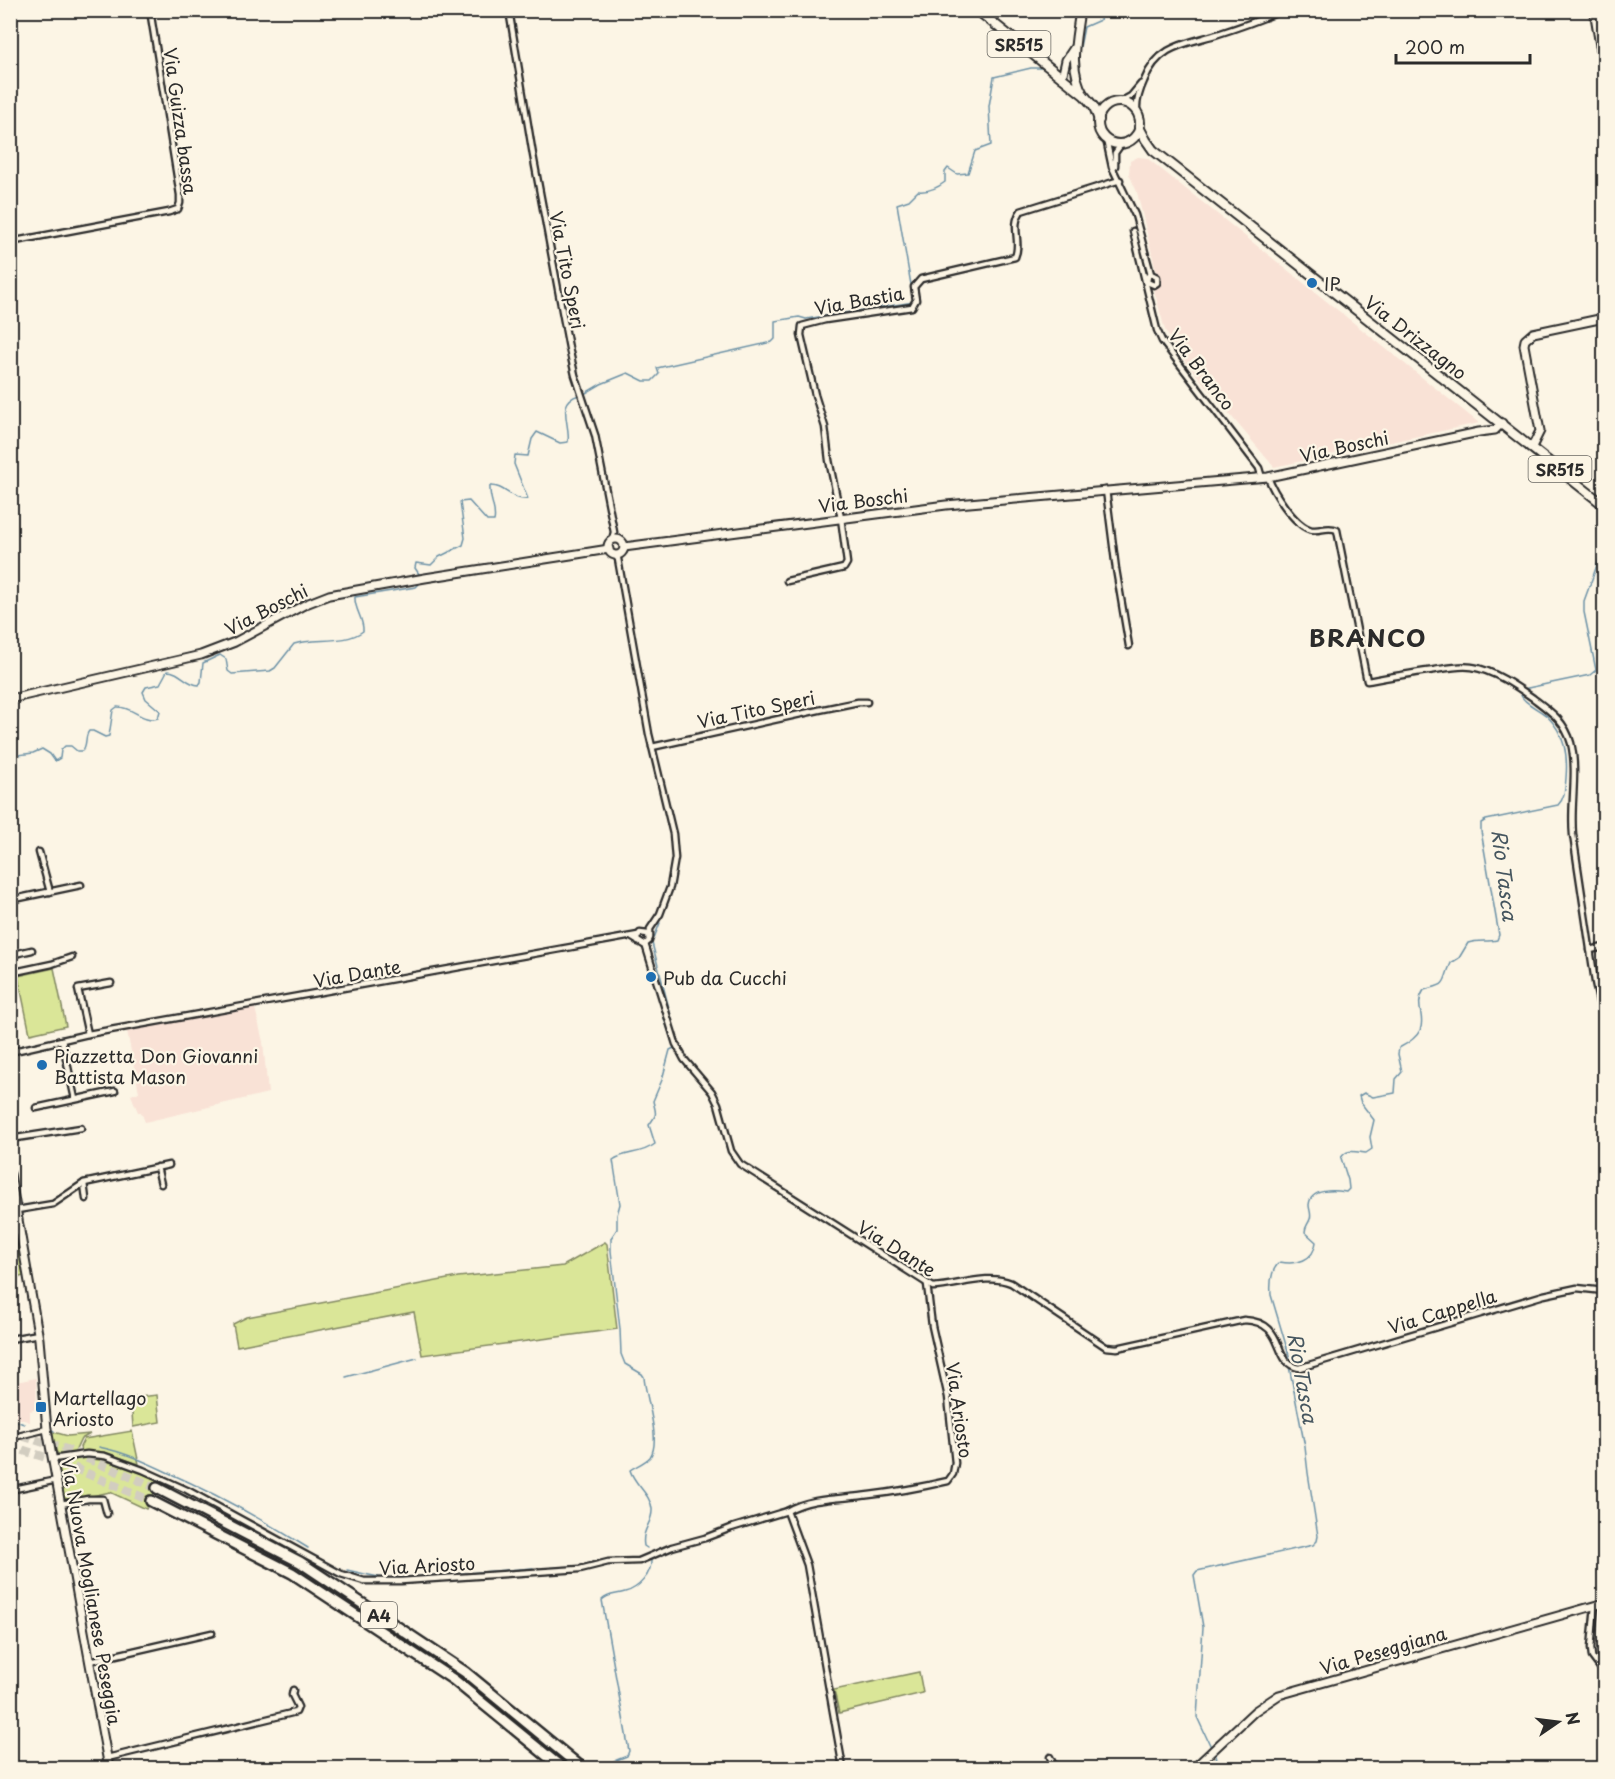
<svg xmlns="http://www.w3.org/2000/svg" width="1615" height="1779" viewBox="0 0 1615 1779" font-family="'Playpen Sans',sans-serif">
  <rect width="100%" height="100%" fill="#fcf5e5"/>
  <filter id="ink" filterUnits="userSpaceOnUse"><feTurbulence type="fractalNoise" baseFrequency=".0167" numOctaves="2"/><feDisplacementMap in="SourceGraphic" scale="12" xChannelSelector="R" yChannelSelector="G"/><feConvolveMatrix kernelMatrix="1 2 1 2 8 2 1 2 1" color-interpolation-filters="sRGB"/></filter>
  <g filter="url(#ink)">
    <g fill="#f9e2d6">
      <polygon points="1138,157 1147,158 1479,423 1274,467 1179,354 1165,330 1154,290 1157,275 1137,192 1129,174 1130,161"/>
      <polygon points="255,1008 263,1042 268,1093 145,1122 141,1112 138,1112 131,1095 139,1092 127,1031"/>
      <polygon points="36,1378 37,1409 30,1411 30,1422 11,1416 11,1383"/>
    </g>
    <g fill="#dae698" stroke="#828862" stroke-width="1.5">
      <polygon points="54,968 66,1026 30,1034 18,976"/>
      <polygon points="14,1234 24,1276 11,1279 11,1235"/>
      <polygon points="605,1242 607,1244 617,1329 422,1355 414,1312 237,1346 233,1324 247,1317 458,1277 563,1266"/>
      <polygon points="157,1395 160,1422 133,1427 131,1398"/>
      <polygon points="50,1431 68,1436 90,1434 81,1439 74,1454 59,1455 53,1448"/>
      <polygon points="132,1431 139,1464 103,1452 81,1452 80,1447 84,1439"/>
      <path d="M82,1458C111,1459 134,1470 160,1481L146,1509L110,1492L64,1502C59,1474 49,1465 82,1458Z"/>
      <polygon points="919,1672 923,1693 839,1713 834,1690"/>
    </g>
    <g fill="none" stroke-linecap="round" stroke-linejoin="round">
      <g stroke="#6d92a7" stroke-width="1.5">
        <polyline points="1080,47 1084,27 1100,20 1105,10"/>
        <path d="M584,394L601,384L628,373L644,381H652L659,374L657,368L772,342L775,339V321L799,317L806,319L914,302L897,204L909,200L918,191C928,192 936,189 945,182V172L948,168L957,174L968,173L975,151L991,145L989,106L994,77L1031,68H1044"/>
        <path d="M421,577L415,568L416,563L431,565L439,557L463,545L465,538L460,502L469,501L487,521H494C497,510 489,500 490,486C505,485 511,501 528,499L514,464L515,455L528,456L532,439L537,432L560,443L568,442C571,424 555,402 579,395"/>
        <polyline points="1523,689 1590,675 1596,670 1584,612 1584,601 1604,546"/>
        <path d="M10,756L33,753L42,749L50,754L55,761L60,758L61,750L65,746H71L77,751H82C88,746 84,737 89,731H93L105,737L109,736L113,710L117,707C132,706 143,723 158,718L160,711L146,699L143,692L146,687L160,684L167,671C181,671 186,685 199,685L201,682L203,663L220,655L226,659L228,671L232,674L270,671L275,668L294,644C315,637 345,645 363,631C364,619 354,609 355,597L416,587L422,581"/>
        <polyline points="660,923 652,943 671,1016"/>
        <path d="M1291,1362L1271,1295C1270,1283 1271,1269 1280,1262C1296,1265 1314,1261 1316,1242L1305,1232C1305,1226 1308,1225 1310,1219C1312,1214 1309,1210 1309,1205C1310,1188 1335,1190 1346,1192L1349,1189L1348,1180L1341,1158C1347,1148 1356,1152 1366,1153L1372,1149L1370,1137L1374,1120L1361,1103L1359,1096L1364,1093L1373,1097L1395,1093L1396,1079L1402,1072L1398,1054L1399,1048C1441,1026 1409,1012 1424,990C1450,983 1441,985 1451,963L1459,958L1468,943C1478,940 1486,942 1497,940L1499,935L1481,831V823L1486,820L1558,805C1565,798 1565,789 1566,778C1568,755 1565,734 1547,716C1539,709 1521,702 1520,692"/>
        <polyline points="346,1377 417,1358"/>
        <polyline points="10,1419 24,1424"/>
        <polyline points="51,1429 54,1431"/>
        <path d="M99,1447C124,1452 146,1462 169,1473C217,1494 263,1520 308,1548"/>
        <path d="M647,1548L644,1546C641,1529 653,1523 652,1509C651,1495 634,1484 630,1470C636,1466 646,1462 650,1457C662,1441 645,1396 644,1377L642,1374L625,1364L621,1354L620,1329L611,1251V1238L617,1229V1215L620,1204L613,1160C625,1151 641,1155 655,1144L649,1125C658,1113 656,1114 653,1101L662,1080L670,1050L674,1048L664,1018"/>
        <polyline points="649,1553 650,1554"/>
        <polyline points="347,1570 387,1579 533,1568"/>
        <polyline points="1211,1747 1197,1717 1203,1627 1194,1575 1197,1571 1313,1545 1317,1541 1318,1536 1308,1473 1305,1447 1289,1366"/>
        <polyline points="1215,1753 1220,1768"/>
        <path d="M615,1768L614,1761L627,1756L629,1751L602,1600C608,1594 616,1595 625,1592C638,1589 652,1574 651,1560"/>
      </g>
      <g stroke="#d2cdc0" stroke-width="9" stroke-dasharray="9 4.5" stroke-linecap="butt">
        <polyline points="10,1432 65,1449 157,1488"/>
        <polyline points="10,1446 63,1463 151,1501"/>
      </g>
      <g stroke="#2b2b2b" stroke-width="9">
        <g id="street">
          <polyline points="509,10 533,155 569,348 575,375 595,435 614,532 612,540"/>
          <polyline points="1120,102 1131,96 1141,84"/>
          <path d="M1137,112C1136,101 1139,92 1144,81C1158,45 1185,44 1218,34C1240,27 1262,19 1283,10"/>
          <polyline points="1106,139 1112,167 1135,215 1151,274 1148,276 1147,282 1154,285 1157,283 1157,277 1151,274"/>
          <polyline points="1115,166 1115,153 1122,143"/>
          <polyline points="1133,231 1157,330 1162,341 1259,468 1262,478"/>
          <polyline points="10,242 169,212 178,209 180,203 180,195 150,10"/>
          <path d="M1268,477C1273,492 1294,524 1309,529C1318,533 1327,525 1337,530L1367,681C1390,677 1412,673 1435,670C1447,668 1460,665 1472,667C1493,670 1516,686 1533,698C1550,711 1565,721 1571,743C1578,772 1570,805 1573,835L1595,982L1604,1025"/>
          <polyline points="1106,490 1116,569 1129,646"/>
          <polyline points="614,554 618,559 649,734 673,834 675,858 670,887 660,914 650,929 650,938"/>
          <path d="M787,581L844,568L847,563L841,518L829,460L825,427L815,395L801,335L802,326L825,320L912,307L916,300L914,287L921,279L1015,257C1022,242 1010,226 1021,211L1120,180"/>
          <polyline points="652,747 819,710 858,702 867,702"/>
          <polyline points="39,852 50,892"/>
          <polyline points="10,900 81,885"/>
          <polyline points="631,937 644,945 649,941 648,934 640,933 637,938 638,942"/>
          <path d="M645,944L676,1044L684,1059L712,1092L718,1104L731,1151L740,1164L933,1287C958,1286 987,1273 1011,1283L1106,1347L1117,1348L1244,1320C1288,1322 1271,1363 1299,1368L1544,1295L1577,1288L1604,1291"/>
          <polyline points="1590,950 1604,947"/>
          <polyline points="10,955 32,950"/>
          <polyline points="10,973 52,964 72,957"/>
          <polyline points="88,1034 78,989 111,983"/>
          <polyline points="62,1040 75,1099"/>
          <polyline points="10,1052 88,1034 638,935"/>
          <polyline points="36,1108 115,1091"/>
          <polyline points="10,1139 81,1128"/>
          <polyline points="157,1167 161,1184"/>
          <polyline points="84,1183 86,1199"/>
          <polyline points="17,1210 53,1204 84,1183 169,1165"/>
          <polyline points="10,1232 21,1230"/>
          <polyline points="10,1339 39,1334"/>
          <polyline points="10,1438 47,1429"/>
          <polyline points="53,1459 87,1454 105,1456 143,1470 187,1490 341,1574 364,1581 401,1581 580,1569 608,1562 639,1561 672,1547 705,1538 731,1528 787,1511"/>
          <polyline points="10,1490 57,1480"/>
          <polyline points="61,1504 88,1499 103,1499 107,1514"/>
          <polyline points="1595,1606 1591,1648 1592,1657 1604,1673"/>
          <polyline points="90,1661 212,1633"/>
          <polyline points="1050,1757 1055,1768"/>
          <polyline points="107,1758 296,1712 298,1707 292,1695 293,1690"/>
          <path d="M843,1768L807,1565L787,1511C811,1497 842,1499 869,1495C896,1492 922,1487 948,1481L953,1474L955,1463L948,1397L932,1326L927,1284"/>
        </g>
      </g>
      <g stroke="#2b2b2b" stroke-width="11">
        <g id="secondary">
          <path d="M1080,10C1076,41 1068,67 1084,95"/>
          <polyline points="1594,10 1604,69"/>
          <polyline points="1062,78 1066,60 1074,48"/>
          <polyline points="1532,447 1540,431 1524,345 1525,340 1533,333 1604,318"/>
          <circle cx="616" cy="547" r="8"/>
          <polyline points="624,547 946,505 1268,477 1479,432 1495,430 1502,423"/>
          <polyline points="10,699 201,655 235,642 306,604 329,595 425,578 609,549"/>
          <polyline points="10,1174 39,1339 47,1429 109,1768"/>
          <polyline points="1194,1768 1255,1711 1279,1695 1604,1603"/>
        </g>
      </g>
      <g stroke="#2b2b2b" stroke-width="12">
        <g id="primary">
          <polyline points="977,10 1084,95 1094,107 1099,120"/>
          <circle cx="1119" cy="123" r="21"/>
          <polyline points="1139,127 1146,140 1153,150 1604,505"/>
        </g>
      </g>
      <g stroke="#2b2b2b" stroke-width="14">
        <g id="highway">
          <polyline points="157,1488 300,1562 465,1672 582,1768"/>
          <polyline points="151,1501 292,1573 454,1680 562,1768"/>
        </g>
      </g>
      <use href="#street" stroke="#fcf5e5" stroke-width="4.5"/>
      <use href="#secondary" stroke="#fcf5e5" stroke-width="7"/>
      <use href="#primary" stroke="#fcf5e5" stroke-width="8"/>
      <use href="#highway" stroke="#fcf5e5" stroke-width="9"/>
    </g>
  </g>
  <g fill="#1f6fb2" stroke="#fcf5e5" stroke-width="2">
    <circle cx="1312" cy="283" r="6"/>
    <circle cx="651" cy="977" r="6"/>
    <circle cx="42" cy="1065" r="6"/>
    <rect x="35" y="1401" width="12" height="12" rx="3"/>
  </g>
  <g text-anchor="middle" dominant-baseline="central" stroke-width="4.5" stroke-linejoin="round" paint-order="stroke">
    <g fill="#fcf5e5" stroke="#6a6863" stroke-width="1.5">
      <rect x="987.5" y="31" width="63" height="26" rx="4.5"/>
      <rect x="1528.5" y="456" width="63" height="26" rx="4.5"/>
      <rect x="361" y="1602" width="36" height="26" rx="4.5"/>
    </g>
    <g font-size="16" font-weight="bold" fill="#2b2b2b">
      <text x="1019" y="44">SR515</text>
      <text x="1560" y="469">SR515</text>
      <text x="379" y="1615">A4</text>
    </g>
    <g font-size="18" fill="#2b2b2b" stroke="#fcf5e5">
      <text transform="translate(181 121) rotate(82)">Via Guizza bassa</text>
      <text transform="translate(568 270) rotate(79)">Via Tito Speri</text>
      <text transform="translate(859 300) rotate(-10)">Via Bastia</text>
      <text transform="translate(1416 337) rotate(38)">Via Drizzagno</text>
      <text transform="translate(1202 369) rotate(53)">Via Branco</text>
      <text transform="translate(1344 446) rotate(-12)">Via Boschi</text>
      <text transform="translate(863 500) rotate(-7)">Via Boschi</text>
      <text transform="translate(266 609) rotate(-27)">Via Boschi</text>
      <text transform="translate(756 709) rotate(-12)">Via Tito Speri</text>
      <text transform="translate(357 973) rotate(-10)">Via Dante</text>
      <text transform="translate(897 1248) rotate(32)">Via Dante</text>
      <text transform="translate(1442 1311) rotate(-17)">Via Cappella</text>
      <text transform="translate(960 1410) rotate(82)">Via Ariosto</text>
      <text transform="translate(427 1565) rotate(-3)">Via Ariosto</text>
      <text transform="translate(92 1591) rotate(80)">Via Nuova Moglianese Peseggia</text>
      <text transform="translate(1383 1650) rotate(-16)">Via Peseggiana</text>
    </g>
    <g font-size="18" fill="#2b2b2b" stroke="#fcf5e5" text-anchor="start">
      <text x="1324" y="283">IP</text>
      <text x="663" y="977">Pub da Cucchi</text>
      <text x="54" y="1055">Piazzetta Don Giovanni<tspan x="54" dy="21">Battista Mason</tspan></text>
      <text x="53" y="1397">Martellago<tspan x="53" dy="21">Ariosto</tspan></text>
    </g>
    <g font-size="20" font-style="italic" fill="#46565f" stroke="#fcf5e5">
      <text transform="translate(1505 875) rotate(83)">Rio Tasca</text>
      <text transform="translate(1303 1378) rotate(80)">Rio Tasca</text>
    </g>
    <g font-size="24" font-weight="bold" letter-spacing="1.5" fill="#2b2b2b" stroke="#fcf5e5">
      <text x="1368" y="637">BRANCO</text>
    </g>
  </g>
  <rect width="1615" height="1779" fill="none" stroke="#fcf5e5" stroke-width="36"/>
  <rect x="18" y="18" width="1579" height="1743" fill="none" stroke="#2b2b2b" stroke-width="2" filter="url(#ink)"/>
  <g transform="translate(1558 1722) rotate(76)" stroke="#fcf5e5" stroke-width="4.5" paint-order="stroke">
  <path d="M0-4.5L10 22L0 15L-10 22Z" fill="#2b2b2b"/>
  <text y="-9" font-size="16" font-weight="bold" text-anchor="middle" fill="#2b2b2b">N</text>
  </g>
  <path d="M1396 54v9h134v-9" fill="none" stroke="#2b2b2b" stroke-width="3"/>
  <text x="1405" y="54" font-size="18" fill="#2b2b2b" stroke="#fcf5e5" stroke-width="4.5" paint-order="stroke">200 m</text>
</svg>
